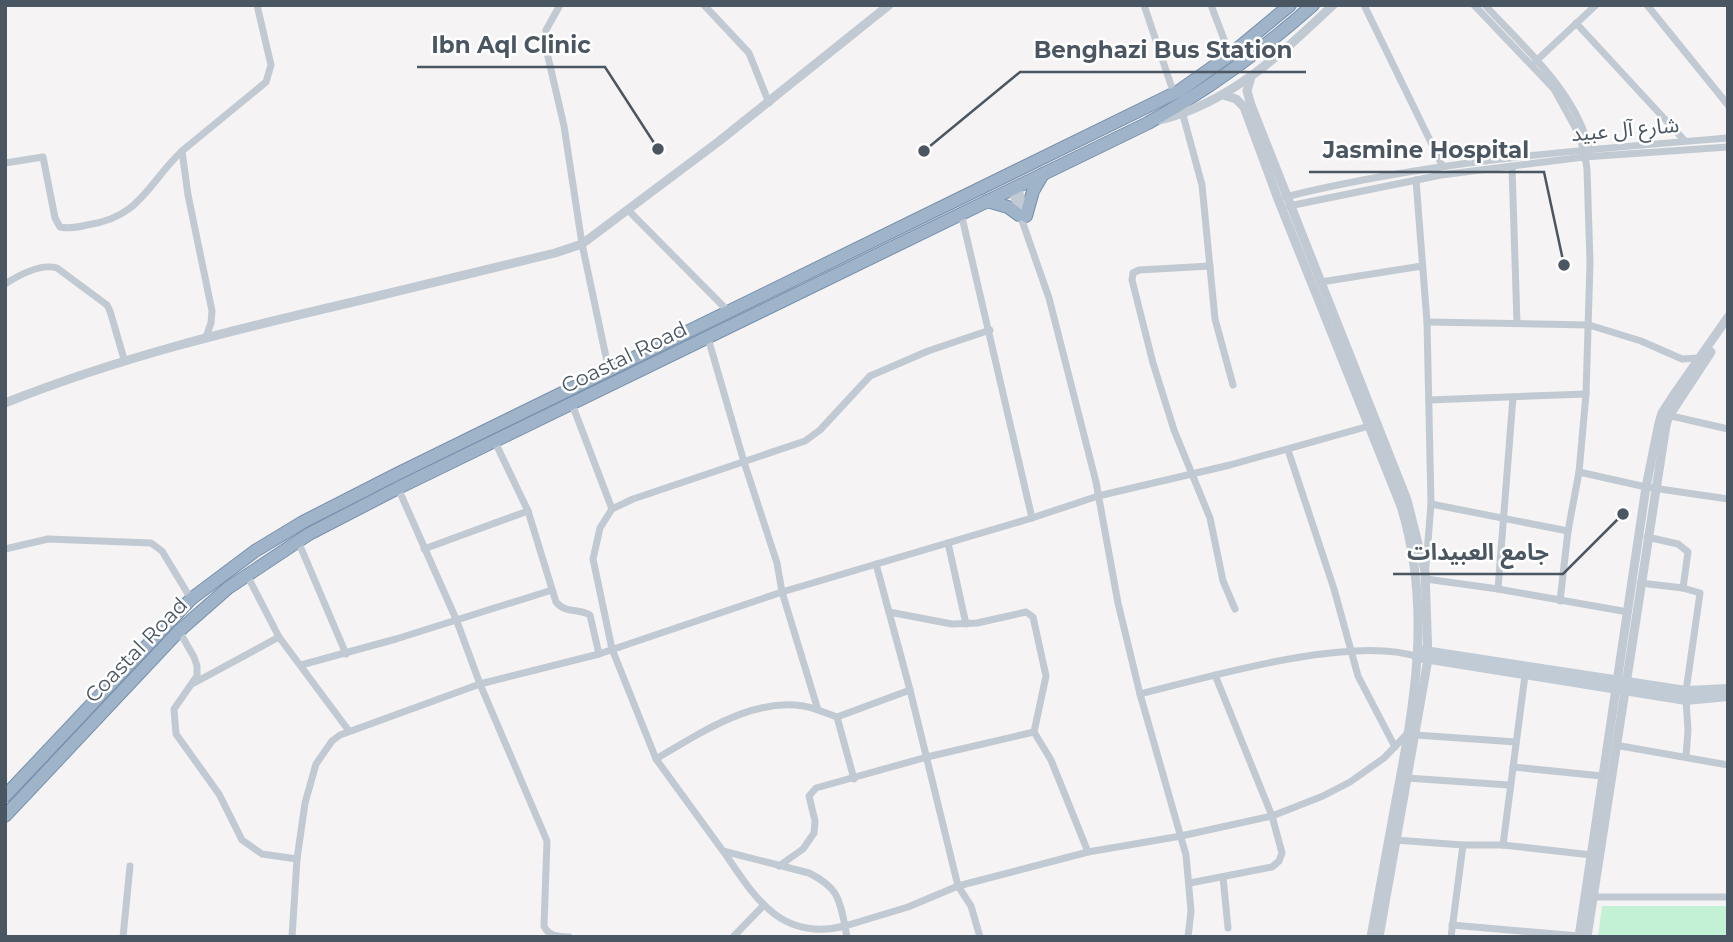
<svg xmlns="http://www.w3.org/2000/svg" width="1733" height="942" viewBox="0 0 1733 942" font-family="Montserrat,'Noto Sans Arabic',sans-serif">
  <rect width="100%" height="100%" fill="#f5f3f3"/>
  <polygon fill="#c3f1d5" points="1602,906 1728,906 1728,937 1598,937"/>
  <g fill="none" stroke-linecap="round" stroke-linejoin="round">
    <g stroke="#7690ad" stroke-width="14">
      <g id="trunk">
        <polyline points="987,201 1008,207 1019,215"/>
        <polyline points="1026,216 1033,191 1043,174"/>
        <polyline points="5,796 191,599 255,551 303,522 397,474 1179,91 1230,55 1290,5"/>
        <path d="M5,816L179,631L228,588L309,534L398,488L1148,123C1208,90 1261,51 1313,5"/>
      </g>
    </g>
    <g stroke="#c1cad2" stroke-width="7">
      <polyline points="560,5 546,30 545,44 564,126 582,244 609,371"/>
      <polyline points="704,5 749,53 769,103"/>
      <polyline points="1144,5 1174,94"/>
      <polyline points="1211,5 1230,55"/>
      <polyline points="1364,5 1442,165"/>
      <polyline points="1474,5 1554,89 1575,127 1584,150 1587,169 1590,263 1586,394 1579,472 1568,531 1560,601"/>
      <path d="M1485,5C1525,49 1577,92 1590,152"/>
      <polyline points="1647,5 1728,105"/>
      <polyline points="1576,23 1685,141"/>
      <polyline points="1536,61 1596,5"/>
      <polyline points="1183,115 1202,185 1215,319 1233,385"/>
      <path d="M5,163L43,157L55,218L60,227C69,229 78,227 87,225C140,218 148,183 182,151"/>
      <polyline points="1512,167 1517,323"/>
      <polyline points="1416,180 1427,322 1431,504 1426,566"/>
      <polyline points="1018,186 1025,212"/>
      <polyline points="1011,189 1049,298 1096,482 1118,603 1140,694 1186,855 1191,911 1188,937"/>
      <path d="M1285,197C1430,161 1579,150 1728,138"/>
      <polyline points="1289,206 1441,175 1584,157 1728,147"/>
      <polyline points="628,210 727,310"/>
      <polyline points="961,213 1032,518"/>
      <polyline points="1210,266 1139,270 1133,273 1132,280 1153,363 1174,430 1210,518 1223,581 1235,609"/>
      <polyline points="1321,282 1422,266"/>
      <path d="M5,284C19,275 40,263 57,268L107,305L110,311L124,359"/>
      <polyline points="1427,322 1589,325 1641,341 1682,359 1699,358"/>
      <path d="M990,330L928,351L870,376L820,430L805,441L633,499L612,509L600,528L593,559L612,649L656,759L723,851L809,873C837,887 839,897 845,926L908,907L958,886L1088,852L1181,836L1272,816L1323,796L1350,782L1384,758L1407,734"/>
      <polyline points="206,337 211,323 212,311 188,195 182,151 266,82 271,65 257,5"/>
      <polyline points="708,338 744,462 777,563 782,592 818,710 837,717 854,779"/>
      <polyline points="1429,400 1586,394"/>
      <polyline points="572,404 612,509"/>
      <polyline points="1667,415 1728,429"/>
      <path d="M495,442L528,511L556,602C566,614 578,608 590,615L599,654"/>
      <polyline points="1288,450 1334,589 1358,676 1395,747"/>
      <polyline points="1579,472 1646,487 1728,499"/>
      <path d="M398,488L456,619L480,684L547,841L544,926C549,937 558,936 569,937"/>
      <polyline points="1431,504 1568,531"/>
      <polyline points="1647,537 1678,544 1688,552 1683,588"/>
      <polyline points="298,541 346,654"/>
      <polyline points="948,543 966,624"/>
      <polyline points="5,549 48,539 151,543 162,551 191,599"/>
      <polyline points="424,549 528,511"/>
      <polyline points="876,564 910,690 958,886 971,906 980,937"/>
      <polyline points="247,575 279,637 349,731"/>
      <polyline points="1426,579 1498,589 1628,612"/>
      <polyline points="1640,583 1683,588 1700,593 1686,691"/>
      <polyline points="1498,589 1513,397"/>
      <polyline points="889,612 952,624 977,623 1026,612 1033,617 1046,676 1034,732 1051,760 1088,852"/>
      <polyline points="179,631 194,657 197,666 197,676 174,709 176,734 219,794 242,840 262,854 297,859"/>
      <polyline points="301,665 396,639 552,590"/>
      <polyline points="194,683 279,637"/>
      <path d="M1140,694C1209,677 1353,634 1418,657"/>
      <polyline points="837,717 910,690"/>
      <polyline points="1416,735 1516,742"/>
      <polyline points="1615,745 1728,765"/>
      <polyline points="1686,757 1688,730 1686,700"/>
      <path d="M656,759C702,732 763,690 818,710"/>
      <polyline points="1513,767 1602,776"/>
      <polyline points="1407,778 1509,785"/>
      <polyline points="1395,840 1463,845 1503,845 1592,855"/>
      <polyline points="1503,845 1525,675"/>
      <path d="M724,852C754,896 780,942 845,926L847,937"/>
      <polyline points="779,866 803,849 814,833 815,821 809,796 816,788 927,757 1034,732"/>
      <polyline points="1223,877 1228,928"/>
      <polyline points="1190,883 1272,867 1279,861 1282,853 1272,816 1215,675"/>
      <polyline points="1593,897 1728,897"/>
      <polyline points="1452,925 1579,936"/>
      <polyline points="123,937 130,866"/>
      <polyline points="292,937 297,859 305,803 316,764 332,741 340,735 480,684 599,654 782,592 1032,518 1098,496 1230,465 1369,426"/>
      <polyline points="733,937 762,907"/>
      <polyline points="1451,937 1463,845"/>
    </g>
    <g stroke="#c1cad2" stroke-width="9">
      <polyline points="1251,77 1247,91 1251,105 1407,500 1425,571 1428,659 1379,937"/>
      <path d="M1223,95L1236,99L1244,107L1278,199L1401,506C1433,611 1414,706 1394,811C1386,853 1379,895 1371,937"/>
      <path d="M1160,120C1230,103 1282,53 1333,5"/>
      <path d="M5,403C120,357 233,330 353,302C421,286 488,269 555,253L582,244L718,142L889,5"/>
      <polyline points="1579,937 1646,487 1659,423 1662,413 1675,393 1728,317"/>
      <polyline points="1587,937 1666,425 1669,416 1711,352"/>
    </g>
    <g stroke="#c1cbd6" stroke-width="10">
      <polyline points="1418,650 1686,691 1728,689"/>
      <polyline points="1418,657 1686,700 1728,696"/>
    </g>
    <use href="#trunk" stroke="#9fb4c9" stroke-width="12"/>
  </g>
  <g text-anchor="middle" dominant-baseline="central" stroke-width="5" stroke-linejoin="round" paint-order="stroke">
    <g font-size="21" fill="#4a5661" stroke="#fff">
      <text transform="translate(1625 129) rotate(-5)">شارع آل عبيد</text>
      <text transform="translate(624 357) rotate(-26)">Coastal Road</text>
      <text transform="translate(136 650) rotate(-46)">Coastal Road</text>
    </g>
  </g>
  <path fill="none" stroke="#4a5661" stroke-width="2.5" d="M658 149L605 67H417M924 151L1020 72H1306M1564 265L1544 172H1309M1623 514L1563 574H1393"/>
  <g fill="#4a5661" stroke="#fff" stroke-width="2.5">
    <circle cx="658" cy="149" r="7"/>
    <circle cx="924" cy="151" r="7"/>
    <circle cx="1564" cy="265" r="7"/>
    <circle cx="1623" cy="514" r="7"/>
  </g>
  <g font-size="23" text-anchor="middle" font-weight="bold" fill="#4a5661" stroke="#fff" stroke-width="5" stroke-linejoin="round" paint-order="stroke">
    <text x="511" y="53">Ibn Aql Clinic</text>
    <text x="1163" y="58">Benghazi Bus Station</text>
    <text x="1426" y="158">Jasmine Hospital</text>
    <text x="1478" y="560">جامع العبيدات</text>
  </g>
  <rect width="1733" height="942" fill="none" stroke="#4a5661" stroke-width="14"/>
</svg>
